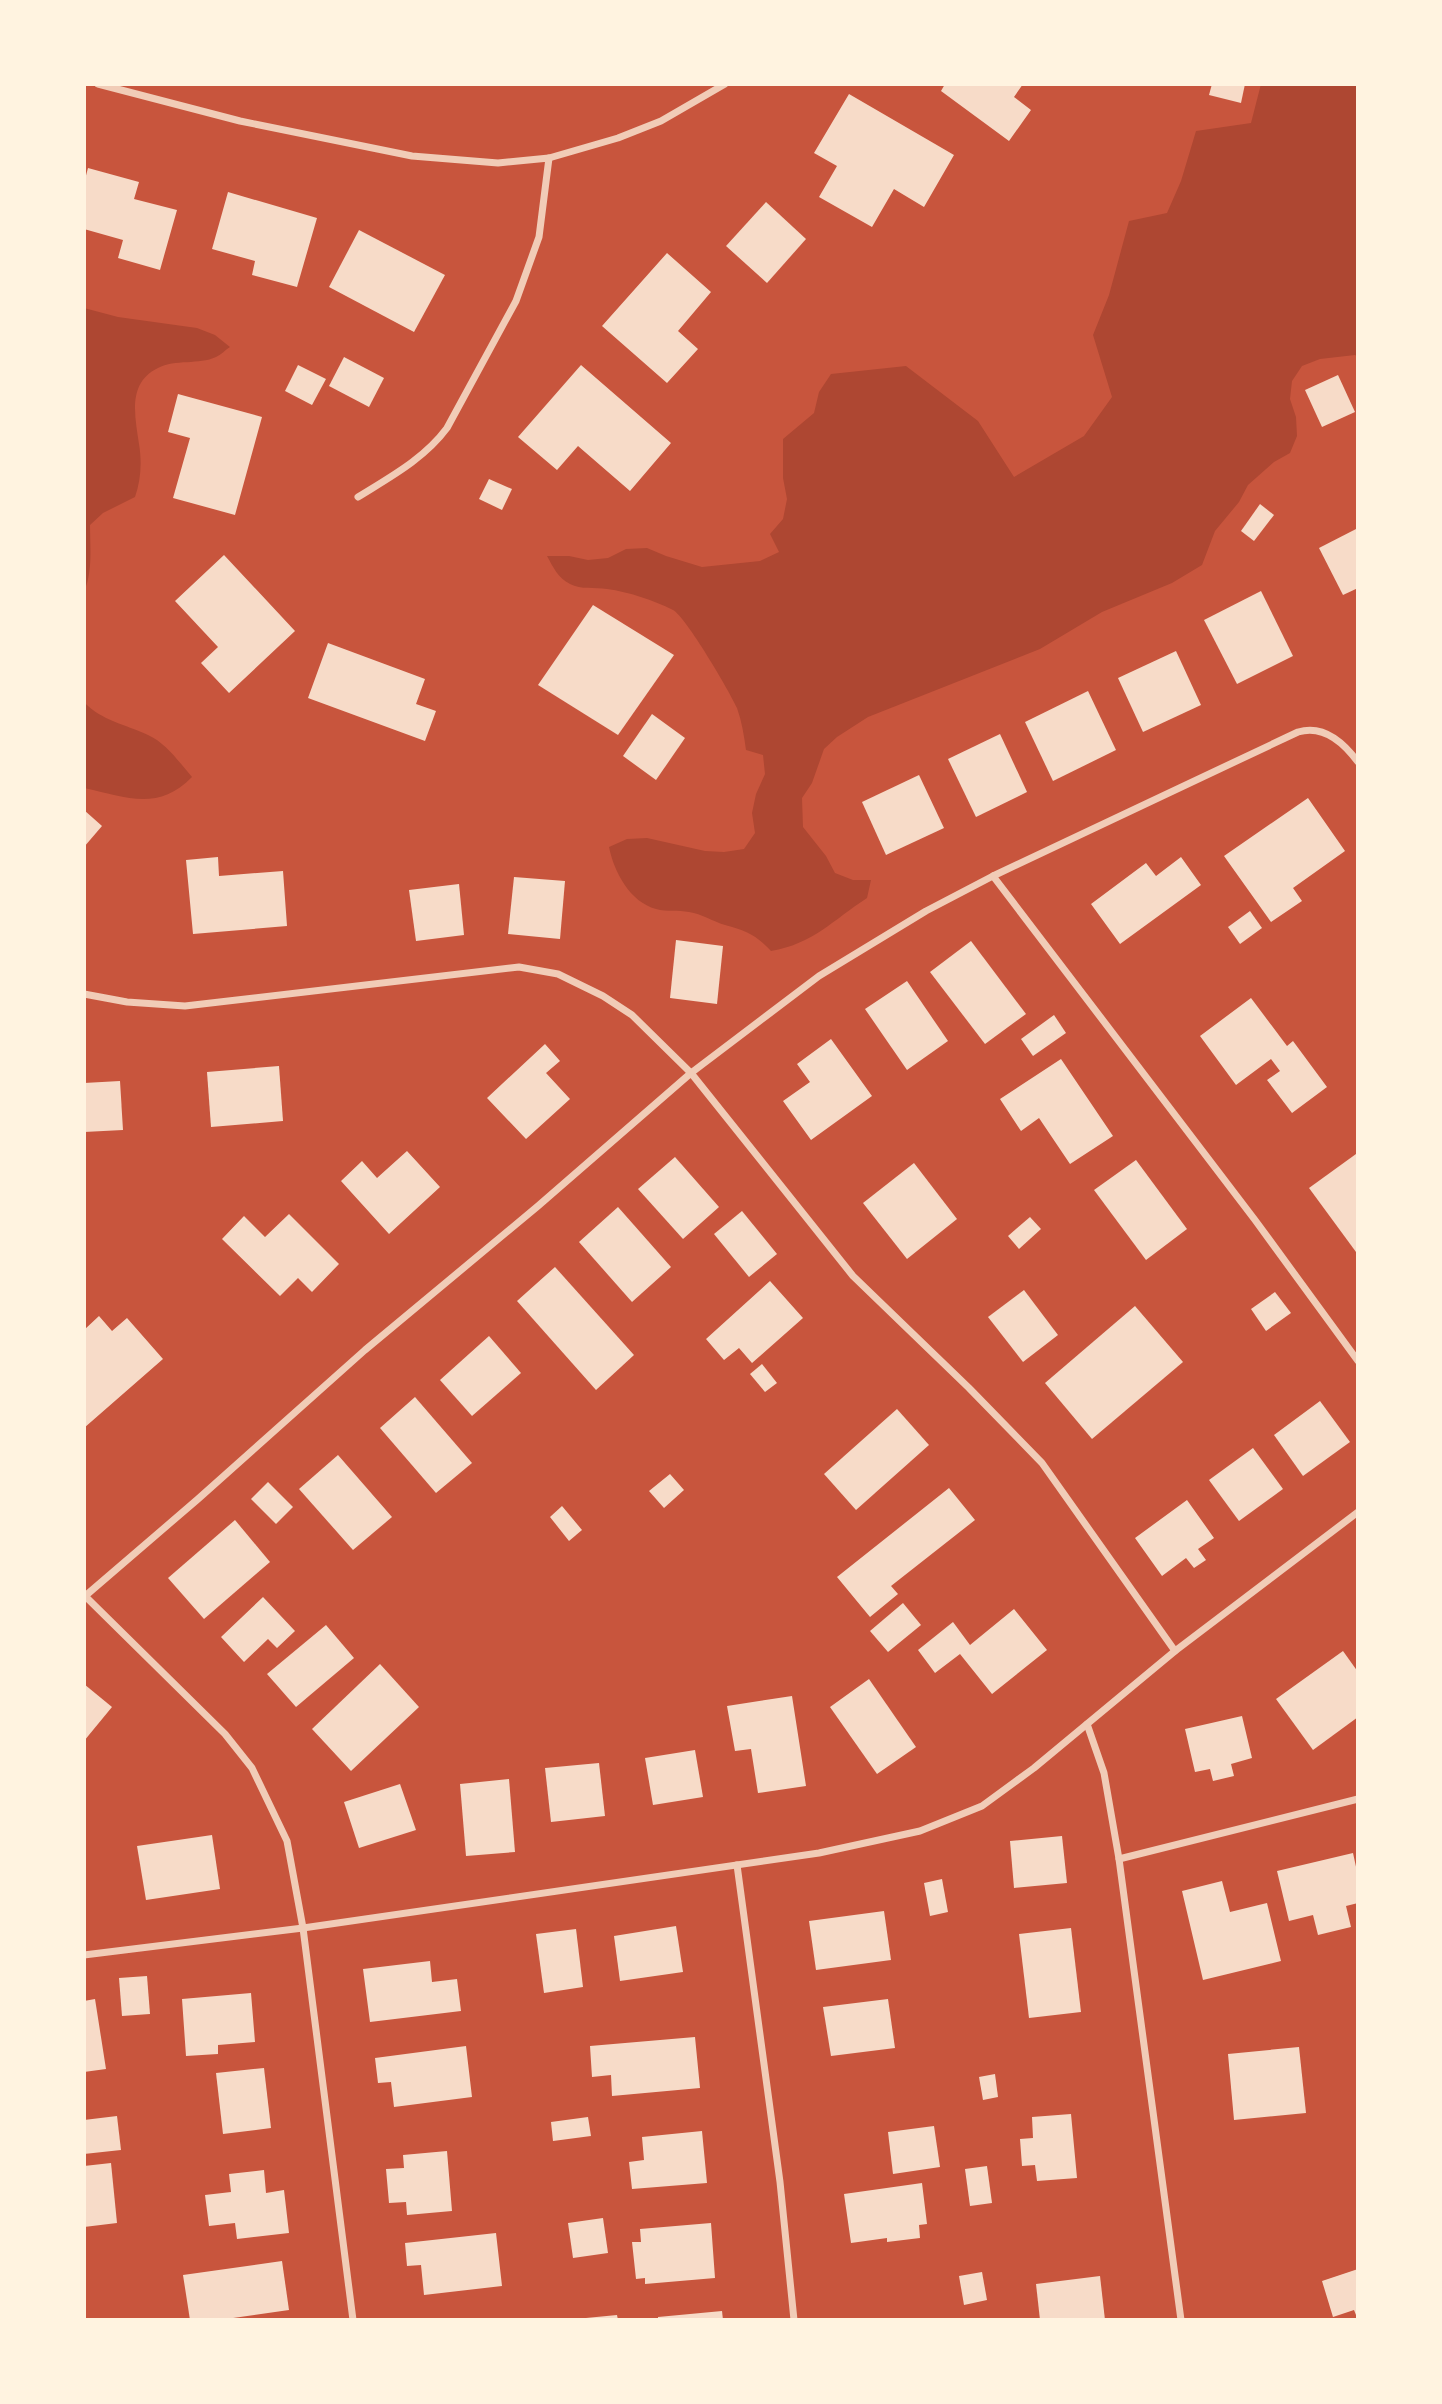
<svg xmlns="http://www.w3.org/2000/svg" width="1442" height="2404" viewBox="0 0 1442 2404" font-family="Raleway,sans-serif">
  <rect width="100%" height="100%" fill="#c8553d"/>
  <g fill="#ae4732">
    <path d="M1261,84H1358V357L1355,355L1320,359L1302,366L1292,381L1290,399L1296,417L1297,436L1290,453L1274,462L1248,485L1239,502L1215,531L1202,565L1172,583L1102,612L1040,649L868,717L837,737L824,749L812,783L802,798L803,827L826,856L835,873L853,880H871L867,898C833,920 813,944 771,951C755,934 746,931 725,925C712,921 702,914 689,912C678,910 667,912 656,909C630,902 614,872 609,847L627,839L647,838L705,851L724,852L744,849L755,833L752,813L756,794L765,774L763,755L746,750C744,736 742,722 737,708C730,692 686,617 673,610C653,600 629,592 607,589C595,587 581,590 570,584C558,578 553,567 547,556H569L588,560L608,558L626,549L647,548L666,556L702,567L760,561L779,552L770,534L783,519L787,499L783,478V439L814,413L819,392L831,374L906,366L978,421L1014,477L1084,436L1112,397L1093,335L1109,295L1129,221L1167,213L1181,181L1196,131L1251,123Z"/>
    <path d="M84,308L118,317L197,328L215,335L230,347C225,350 221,355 216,357C199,365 175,359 158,368C127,383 135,416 139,444C142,462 141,480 135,497L103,513L90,525C90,548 93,570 84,592Z"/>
    <path d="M84,702C102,721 125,724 148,735C166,743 179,762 192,777C158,812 126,797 84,788Z"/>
  </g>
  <g fill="#f7dbc8">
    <polygon points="945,84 1023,84 1014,97 1031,110 1009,141 941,91"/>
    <polygon points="1212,84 1245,84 1241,103 1209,95"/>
    <polygon points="849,94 954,155 924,207 894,189 872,227 819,197 837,166 814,153"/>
    <polygon points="88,168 139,182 134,199 177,210 160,270 118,258 123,240 84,229 84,183"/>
    <polygon points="228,192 317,218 297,287 252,275 255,261 212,249"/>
    <polygon points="766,202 806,239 767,283 726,246"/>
    <polygon points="359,230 445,275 414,332 329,287"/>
    <polygon points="667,253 711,292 678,331 698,349 667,383 602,326"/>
    <polygon points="344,357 384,378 369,407 329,386"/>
    <polygon points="298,365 326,379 312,405 285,391"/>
    <polygon points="581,365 671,443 630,491 578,446 557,470 518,437"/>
    <polygon points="1338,375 1355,412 1322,427 1305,390"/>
    <polygon points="178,394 262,417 235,515 173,498 190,438 168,432"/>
    <polygon points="489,479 512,489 502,510 479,499"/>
    <polygon points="1260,504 1274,515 1254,541 1241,531"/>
    <polygon points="1358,528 1358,588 1343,595 1319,548"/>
    <polygon points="224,555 295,631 229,693 201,663 218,647 175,601"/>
    <polygon points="1261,591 1293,656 1237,684 1204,620"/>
    <polygon points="593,605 674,655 618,735 538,685"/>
    <polygon points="328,643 425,679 416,704 436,711 425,741 308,698"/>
    <polygon points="1176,651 1201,705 1143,732 1118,678"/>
    <polygon points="1088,691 1116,750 1053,781 1025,722"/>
    <polygon points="652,714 685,738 656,780 623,756"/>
    <polygon points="1000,734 1027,792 976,817 948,759"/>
    <polygon points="919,775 944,828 886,855 862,802"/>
    <polygon points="1308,798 1345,851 1293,888 1302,901 1271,922 1224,856"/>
    <polygon points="84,810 102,826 84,847"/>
    <polygon points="218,857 219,876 283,871 287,926 193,934 186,860"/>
    <polygon points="1181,857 1201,885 1120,944 1091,904 1146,863 1156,876"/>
    <polygon points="514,877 565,881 560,939 508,934"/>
    <polygon points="459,884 464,935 416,941 409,890"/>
    <polygon points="1250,911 1262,928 1240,944 1228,927"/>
    <polygon points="676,940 723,946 717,1004 670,998"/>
    <polygon points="971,941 1026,1014 985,1044 930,972"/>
    <polygon points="907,981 948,1041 907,1070 865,1009"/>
    <polygon points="1251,998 1287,1046 1293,1041 1327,1087 1292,1113 1267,1080 1280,1071 1271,1059 1236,1085 1200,1036"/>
    <polygon points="1054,1015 1066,1033 1033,1056 1021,1039"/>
    <polygon points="831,1039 872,1096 811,1140 783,1101 810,1082 797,1064"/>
    <polygon points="545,1044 560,1061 546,1073 570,1099 526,1139 487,1098"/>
    <polygon points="1061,1059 1113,1136 1070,1164 1039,1118 1021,1131 1000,1099"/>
    <polygon points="279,1066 283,1121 211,1127 207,1072"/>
    <polygon points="120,1081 123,1130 84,1132 84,1083"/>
    <polygon points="407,1151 440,1187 389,1234 341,1181 362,1161 377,1178"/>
    <polygon points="1356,1154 1358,1157 1358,1250 1356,1252 1309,1188"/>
    <polygon points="675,1157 719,1207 683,1239 638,1189"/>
    <polygon points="1136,1160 1187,1229 1146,1260 1094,1190"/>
    <polygon points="914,1163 957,1219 907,1259 863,1203"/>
    <polygon points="618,1207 671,1267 632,1302 579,1242"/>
    <polygon points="742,1211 777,1254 749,1277 714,1234"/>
    <polygon points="289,1214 339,1264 312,1292 298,1278 280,1296 222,1239 244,1216 265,1237"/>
    <polygon points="1030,1217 1041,1229 1019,1249 1008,1236"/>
    <polygon points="555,1267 634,1355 596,1390 517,1301"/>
    <polygon points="770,1281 803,1318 752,1363 739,1348 724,1360 706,1339"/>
    <polygon points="1024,1290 1058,1335 1023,1362 988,1317"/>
    <polygon points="1275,1292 1291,1313 1266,1331 1251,1309"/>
    <polygon points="1135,1306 1183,1362 1092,1439 1045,1383"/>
    <polygon points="99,1316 112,1331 127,1318 163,1359 84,1428 84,1330"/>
    <polygon points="489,1336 521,1373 472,1416 440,1380"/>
    <polygon points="762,1364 777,1383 765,1392 750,1374"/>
    <polygon points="415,1397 472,1463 436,1493 380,1428"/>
    <polygon points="1320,1401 1350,1442 1303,1476 1274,1435"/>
    <polygon points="897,1409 929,1445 856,1510 824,1474"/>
    <polygon points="1253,1448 1283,1489 1239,1521 1209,1480"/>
    <polygon points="338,1455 392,1517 353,1550 299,1489"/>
    <polygon points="670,1474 684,1490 664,1508 649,1491"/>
    <polygon points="268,1482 293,1507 276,1524 251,1499"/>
    <polygon points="949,1488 975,1520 891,1586 898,1594 870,1617 837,1577"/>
    <polygon points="1187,1500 1214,1538 1198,1549 1206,1560 1194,1568 1186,1558 1162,1576 1135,1538"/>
    <polygon points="562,1506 582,1530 569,1541 550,1517"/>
    <polygon points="235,1520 270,1562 204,1619 168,1578"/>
    <polygon points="263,1597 295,1631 277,1648 268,1639 244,1662 221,1637"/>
    <polygon points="903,1603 921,1625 888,1652 870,1631"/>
    <polygon points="1014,1609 1047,1650 992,1694 960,1654 935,1673 918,1650 953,1622 970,1645"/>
    <polygon points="326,1625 354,1658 296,1707 267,1674"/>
    <polygon points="1343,1651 1358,1672 1358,1717 1313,1750 1276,1699"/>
    <polygon points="380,1664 419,1707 351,1771 312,1729"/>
    <polygon points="869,1679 916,1747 877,1774 830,1707"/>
    <polygon points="84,1684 112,1707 84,1741"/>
    <polygon points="792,1696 806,1786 758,1793 751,1749 735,1751 727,1706"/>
    <polygon points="1242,1716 1252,1758 1231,1764 1234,1776 1213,1781 1210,1769 1195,1772 1185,1729"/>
    <polygon points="695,1750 703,1797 653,1805 645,1758"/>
    <polygon points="599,1763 605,1816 551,1822 545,1768"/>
    <polygon points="509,1779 515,1852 466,1856 460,1784"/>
    <polygon points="400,1784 416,1830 359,1848 344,1802"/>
    <polygon points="212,1835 220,1889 146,1900 137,1846"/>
    <polygon points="1062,1836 1067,1883 1014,1888 1010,1841"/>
    <polygon points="1353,1853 1358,1876 1358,1903 1346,1906 1351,1927 1318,1935 1313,1915 1289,1921 1277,1871"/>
    <polygon points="942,1879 948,1912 930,1916 924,1883"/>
    <polygon points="1222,1881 1230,1912 1267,1903 1281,1961 1203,1980 1182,1891"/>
    <polygon points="884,1911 891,1960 816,1970 809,1921"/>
    <polygon points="676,1926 683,1972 620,1981 614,1936"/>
    <polygon points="1071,1928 1081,2012 1029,2018 1019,1934"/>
    <polygon points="576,1929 583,1987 544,1993 536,1934"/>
    <polygon points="430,1961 432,1982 457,1979 461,2011 370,2022 363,1969"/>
    <polygon points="147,1976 150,2014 122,2016 119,1978"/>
    <polygon points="251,1993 255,2042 218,2045 218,2054 186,2056 182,1999"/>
    <polygon points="95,1999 106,2069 84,2072 84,2001"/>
    <polygon points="888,1999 895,2048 831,2056 823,2007"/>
    <polygon points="695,2037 700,2088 612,2096 611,2075 592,2077 590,2046"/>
    <polygon points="466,2046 472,2097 394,2107 391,2082 378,2083 375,2058"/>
    <polygon points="1299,2047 1306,2113 1234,2120 1228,2054"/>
    <polygon points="264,2068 271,2128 223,2134 216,2073"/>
    <polygon points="995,2074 998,2097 983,2100 979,2077"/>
    <polygon points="1071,2114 1077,2178 1037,2181 1035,2165 1022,2166 1020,2139 1033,2138 1032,2117"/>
    <polygon points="117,2116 121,2150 84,2154 84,2120"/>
    <polygon points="588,2117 591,2136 553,2141 551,2122"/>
    <polygon points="934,2126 940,2167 893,2174 888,2132"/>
    <polygon points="702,2131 707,2183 632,2189 629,2162 644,2160 642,2137"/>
    <polygon points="447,2151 452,2211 407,2215 406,2202 389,2203 386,2169 404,2168 403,2155"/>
    <polygon points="111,2163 117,2223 84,2227 84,2166"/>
    <polygon points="987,2166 992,2203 970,2206 965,2169"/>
    <polygon points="264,2170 266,2193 284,2190 289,2233 237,2239 235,2223 209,2226 205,2195 231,2192 229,2174"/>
    <polygon points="922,2183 927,2224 919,2225 920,2238 887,2242 887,2238 851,2243 844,2194"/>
    <polygon points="603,2218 608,2253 573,2258 568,2223"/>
    <polygon points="711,2223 715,2278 645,2284 645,2278 636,2279 632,2242 641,2242 640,2229"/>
    <polygon points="496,2233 502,2286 424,2295 421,2265 407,2266 405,2243"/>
    <polygon points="282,2261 289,2310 219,2320 190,2320 183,2275"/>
    <polygon points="1358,2269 1358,2320 1354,2310 1333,2317 1322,2281"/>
    <polygon points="982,2272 987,2300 964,2305 959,2276"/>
    <polygon points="1100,2276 1105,2320 1040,2320 1036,2284"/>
    <polygon points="722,2311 723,2320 658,2320 658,2317"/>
    <polygon points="617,2315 618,2320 586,2320 586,2318"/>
  </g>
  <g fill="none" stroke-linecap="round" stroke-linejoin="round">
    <g stroke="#f1ccb7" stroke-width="7">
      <polyline points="98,84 240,121 412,156 498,163 549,158 618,138 661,121 725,84"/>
      <path d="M358,497C390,477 424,459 447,428L516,301L539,237L549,158"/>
      <polyline points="993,876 1255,1220 1358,1361"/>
      <polyline points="84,994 127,1002 185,1006 519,967 558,974 603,996 632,1015 691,1073 853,1276 969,1388 1042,1463 1175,1651"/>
      <polyline points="85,1596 225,1734 252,1768 287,1841 303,1928 353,2320"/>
      <path d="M84,1597L198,1499L365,1350L538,1206L691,1073L819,976L926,911L993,876L1298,732C1324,724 1344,743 1358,762"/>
      <polyline points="1087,1724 1104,1773 1119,1859 1181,2320"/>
      <polyline points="1119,1859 1358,1799"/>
      <polyline points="737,1865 780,2182 794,2320"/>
      <polyline points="84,1955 303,1928 819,1853 920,1831 982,1806 1034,1768 1175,1651 1358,1512"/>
    </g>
  </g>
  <rect width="1442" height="2404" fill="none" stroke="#fff3e0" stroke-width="172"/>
</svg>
